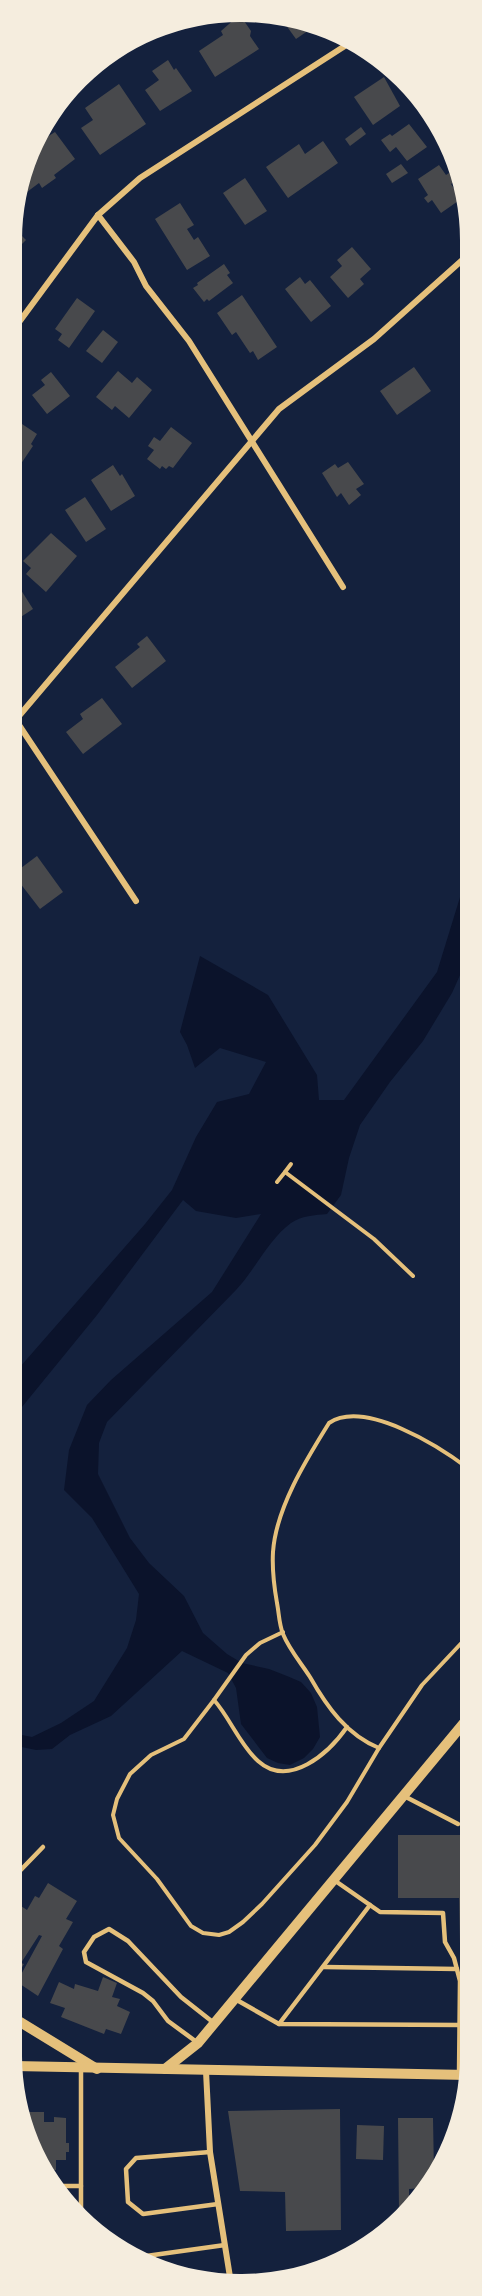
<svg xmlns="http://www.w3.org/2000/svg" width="482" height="2296" viewBox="0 0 482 2296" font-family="Poppins,sans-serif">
  <rect width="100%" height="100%" fill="#14213d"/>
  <path fill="#0b132b" d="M469,868V955L452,993L423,1041L390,1082L360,1125L349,1158L341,1195L327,1214C315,1215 301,1216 291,1223C268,1240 255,1270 236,1290L107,1422L99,1443L98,1474L130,1538L149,1563L184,1596L203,1633L227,1654L242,1663L269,1669L287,1676L301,1682L311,1693L317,1707L320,1737L313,1749L304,1758L290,1765L278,1763L267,1758L241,1724L236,1688L228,1673L182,1651L111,1716L70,1735L52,1749L36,1750L12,1745V1733L32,1737L61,1723L94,1701L127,1648L136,1620L139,1594L92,1518L64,1490L69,1450L87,1405L111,1380L212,1292L261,1214L236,1218L196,1211L183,1200L97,1315L13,1418V1375L145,1224L172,1190L196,1137L217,1102L249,1094L266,1062L220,1048L195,1068L187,1045L180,1032L200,956L268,995L317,1075L319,1100H344L437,972Z"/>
  <g fill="#48494c">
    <polygon points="237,17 242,18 251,31 250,36 259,49 215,77 199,51 223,35 221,31"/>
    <polygon points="280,17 311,26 312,28 296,39"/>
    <polygon points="168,60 174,70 176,68 192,91 160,111 145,90 159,80 152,71"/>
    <polygon points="384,77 400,106 373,125 354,97"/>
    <polygon points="119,84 146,124 100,155 81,128 93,120 85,108"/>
    <polygon points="409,124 427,147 407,161 396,147 390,152 381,140 390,134 392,136"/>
    <polygon points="361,127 366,134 350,146 345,139"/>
    <polygon points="55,132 75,159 54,175 56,178 42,188 39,183 19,198 39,136 44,133 47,137"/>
    <polygon points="323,141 338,163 288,198 266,167 299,144 305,154"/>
    <polygon points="401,164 408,173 392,183 386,174"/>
    <polygon points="439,165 446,175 449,173 455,181 451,184 461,199 441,213 432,200 428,203 424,198 428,195 418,179"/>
    <polygon points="245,178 267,211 245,225 223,193"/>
    <polygon points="180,203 194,225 187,229 194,240 198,237 210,256 187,270 155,219"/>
    <polygon points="14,228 26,240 14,252"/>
    <polygon points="352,247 371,269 360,279 364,284 348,298 330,277 342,266 337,260"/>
    <polygon points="224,264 230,273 227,275 233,283 209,301 207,299 204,302 193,288 198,285 197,283"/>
    <polygon points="300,277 305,284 310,280 331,306 311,322 285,289"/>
    <polygon points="242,295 277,347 258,360 253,351 250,353 236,332 232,335 217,313"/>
    <polygon points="77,298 95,311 69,348 58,340 62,334 55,329"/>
    <polygon points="103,330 118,342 102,363 86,351"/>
    <polygon points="414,367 431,391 397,415 380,391"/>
    <polygon points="118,371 132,383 137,377 152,390 129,418 115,406 112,410 96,397"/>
    <polygon points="51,372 70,396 47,414 32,395 45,385 41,380"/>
    <polygon points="16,420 37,434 31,444 33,446 14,474 14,423"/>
    <polygon points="171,427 192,443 173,468 169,466 166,469 162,466 160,469 147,459 154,450 148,446 154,437 160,441"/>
    <polygon points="348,462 364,484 356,489 361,495 349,505 341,493 337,497 322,473 335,464 338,468"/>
    <polygon points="113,465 120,476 122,474 135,496 111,511 91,480"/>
    <polygon points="85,497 106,529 86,542 65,510"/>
    <polygon points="51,533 77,556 46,592 26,574 31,568 23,561"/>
    <polygon points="14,579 33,609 13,622"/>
    <polygon points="147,636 166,661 132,688 115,667 140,647 137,644"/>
    <polygon points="102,698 122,724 83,754 66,732 83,719 80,714"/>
    <polygon points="37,856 63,892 40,909 13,874"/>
    <polygon points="398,1835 466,1835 466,1851 468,1851 468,1944 460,1944 459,1898 398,1898"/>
    <polygon points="48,1883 77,1901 66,1919 73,1922 59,1946 63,1949 38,1996 17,1982 42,1936 39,1935 21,1963 24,1964 18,1974 12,1971 12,1913 18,1904 27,1910 35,1896 39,1898"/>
    <polygon points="103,1977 117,1983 112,1997 120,1999 117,2006 130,2012 121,2034 106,2029 104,2034 61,2017 65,2008 50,2003 59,1982 74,1989 75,1984 98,1991"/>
    <polygon points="457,2101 463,2101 458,2119 457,2119"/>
    <polygon points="340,2109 341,2230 286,2231 285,2192 240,2191 228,2111"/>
    <polygon points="25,2112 44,2112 44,2122 54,2122 54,2117 66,2118 66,2143 69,2143 69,2152 66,2152 66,2160 56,2160 56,2170 48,2170 29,2142"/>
    <polygon points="398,2118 433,2118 434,2173 422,2188 409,2189 409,2205 403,2213 399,2213"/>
    <polygon points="357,2125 384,2126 383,2160 356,2159"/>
  </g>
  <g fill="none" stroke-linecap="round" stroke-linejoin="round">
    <g stroke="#e5c07b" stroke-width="4">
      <polyline points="285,1172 291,1164"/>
      <polyline points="277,1182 285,1172 374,1239 413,1276"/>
      <path d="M468,1636L422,1685L379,1748C347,1735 327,1707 310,1677C301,1663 289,1649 283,1634C279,1624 279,1613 277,1603C274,1586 272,1569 273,1552C276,1508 306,1460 329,1423C365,1399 440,1447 469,1469"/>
      <polyline points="214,1700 246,1655 260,1643 283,1632"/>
      <path d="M347,1727C329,1753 289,1789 258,1761C240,1745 230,1718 214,1700L184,1739L151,1755L130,1774L117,1799L113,1815L119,1838L157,1879L191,1926L203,1933L219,1935L229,1932L243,1922L262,1904L315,1845L347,1802L379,1748"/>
    </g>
    <g stroke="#e5c07b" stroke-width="4.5">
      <polyline points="404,1796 458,1824"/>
      <polyline points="12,1879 43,1847"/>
      <polyline points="334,1880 380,1912 443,1913 445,1942 454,1958 460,1981 459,2075"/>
      <polyline points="370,1905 279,2024 460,2025"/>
      <polyline points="324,1967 457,1969"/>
      <polyline points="235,1999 279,2024"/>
      <polyline points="198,2043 168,2021 153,2001 143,1993 86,1962 84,1952 94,1937 109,1929 128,1941 181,1997 214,2023"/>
      <polyline points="210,2152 136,2158 126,2169 128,2202 143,2214 218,2204"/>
      <polyline points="59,2186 81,2186"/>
      <polyline points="81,2218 81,2069"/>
      <polyline points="139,2257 225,2245"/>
    </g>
    <g stroke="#e5c07b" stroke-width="6">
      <polyline points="98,215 134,262 146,286 189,341 343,587"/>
      <polyline points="14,329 98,215 140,178 351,42"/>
      <polyline points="13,716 136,901"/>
      <polyline points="13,723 279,409 374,339 469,254"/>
      <polyline points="206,2071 210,2152 230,2277"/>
    </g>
    <g stroke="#e5c07b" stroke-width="10">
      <polyline points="12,2017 97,2069"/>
      <polyline points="14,2066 468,2075"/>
      <polyline points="165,2069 198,2043 468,1718"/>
    </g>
  </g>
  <path d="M0 0H482V2296H0ZM240 22H242A218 218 0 0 1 460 240V2056A218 218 0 0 1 242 2274H240A218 218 0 0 1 22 2056V240A218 218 0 0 1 240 22Z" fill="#f5edde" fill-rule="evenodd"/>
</svg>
